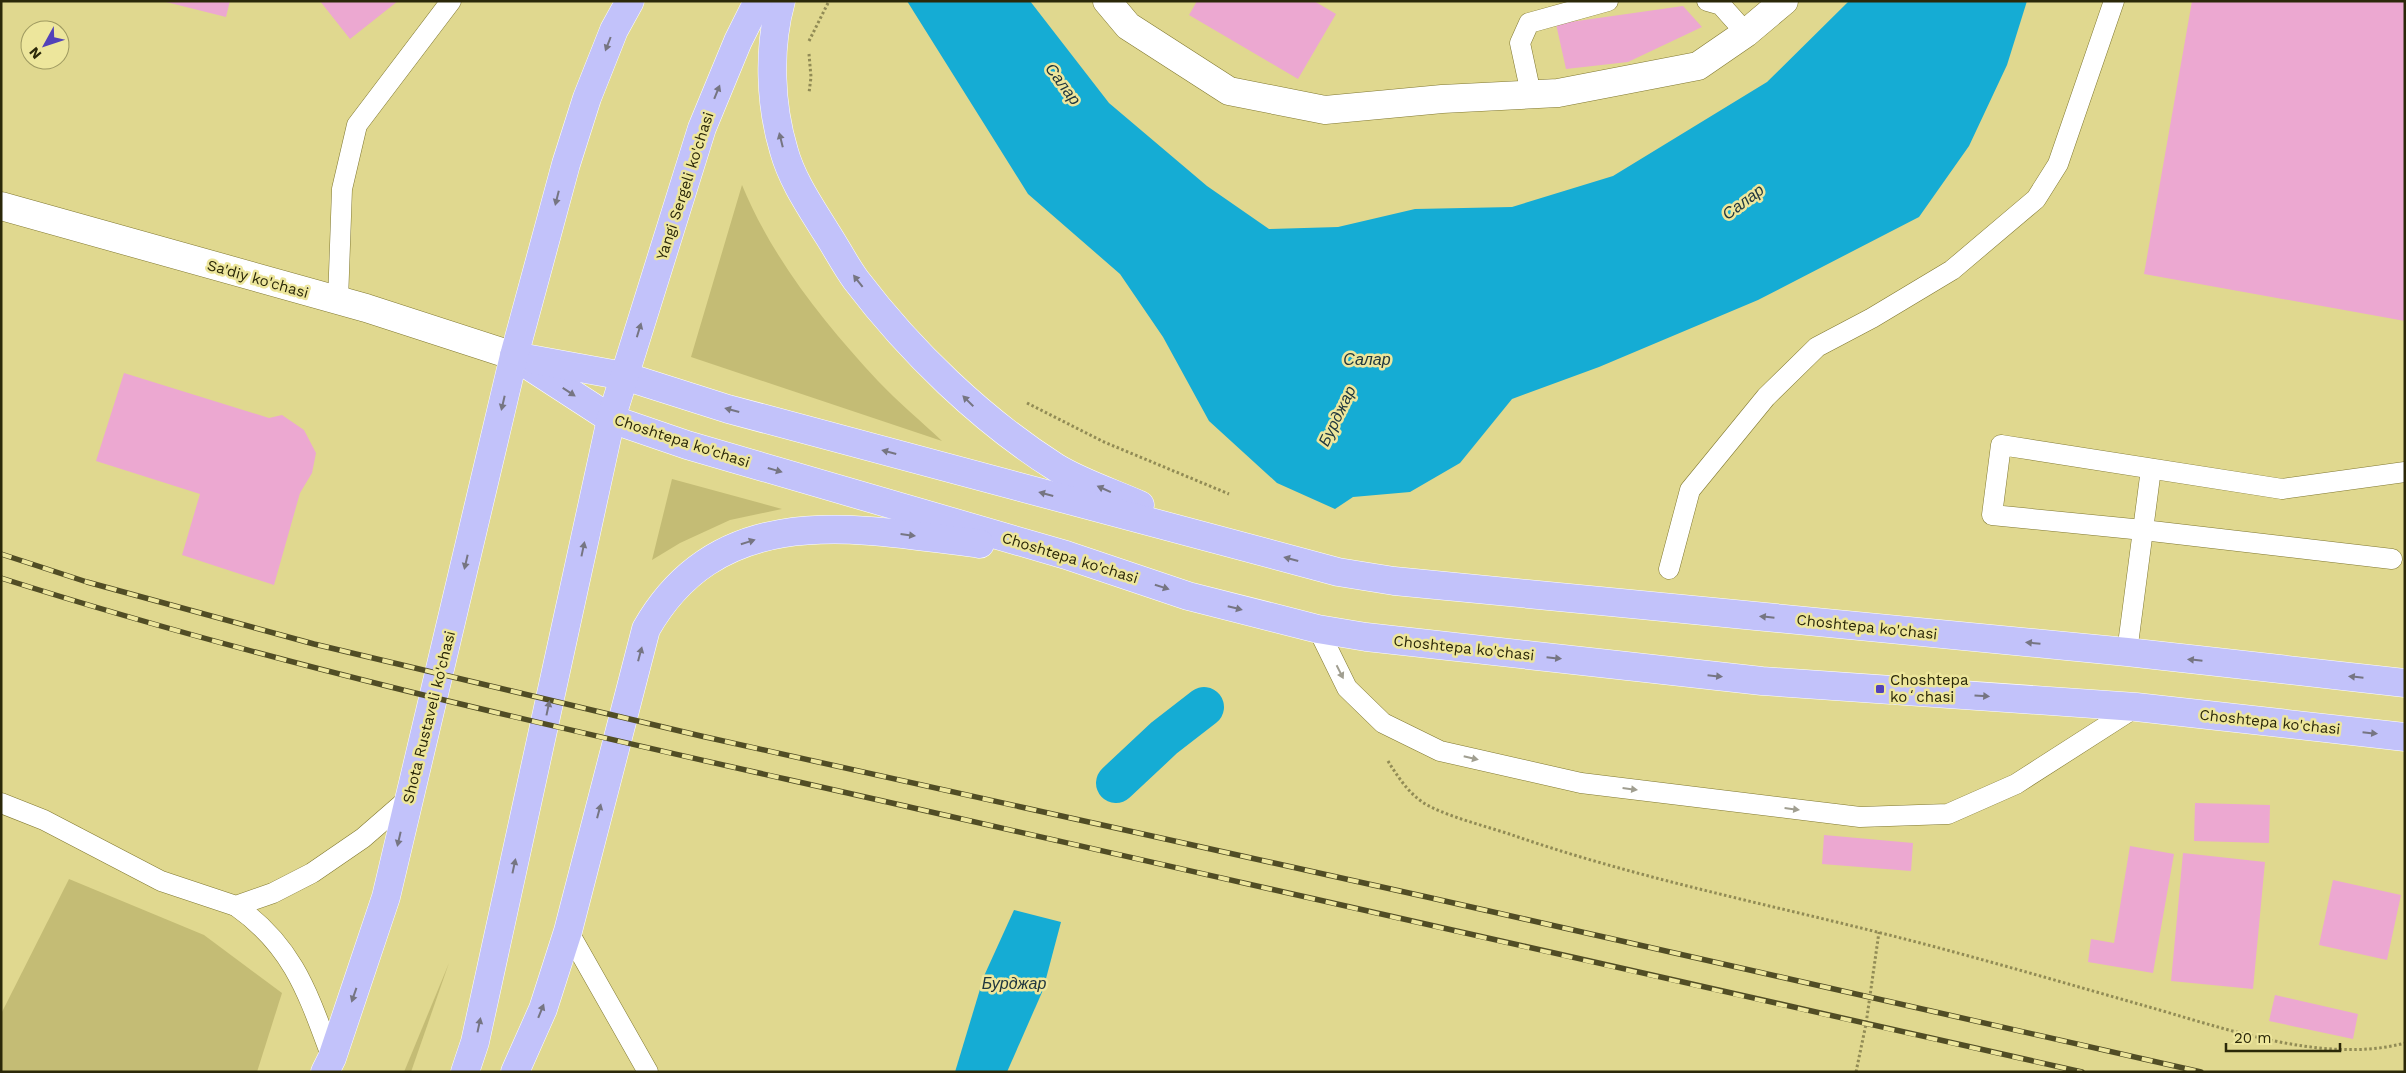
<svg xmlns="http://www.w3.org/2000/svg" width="2406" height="1073" viewBox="0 0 2406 1073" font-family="'Work Sans',sans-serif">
  <rect width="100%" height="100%" fill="#e0d88f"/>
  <g fill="#c4bc75">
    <path d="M742,185C772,258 824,323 878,381C898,402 921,421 942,441L691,357Z"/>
    <polygon points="672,479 782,509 730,520 680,543 652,560"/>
    <polygon points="69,879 204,935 282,993 257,1072 1,1072 1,1014"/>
    <polygon points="449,963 411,1072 404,1072"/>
  </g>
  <g fill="#15acd4">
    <polygon points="907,1 1030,1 1109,103 1207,186 1269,229 1338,227 1415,209 1512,207 1613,176 1767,82 1849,1 2027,1 2007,65 1969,146 1919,217 1758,300 1599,367 1512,399 1460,463 1410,492 1353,497 1335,509 1277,483 1209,421 1163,337 1120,274 1028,194"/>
    <polygon points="1014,910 1061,922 1043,990 1007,1072 955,1072 984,976"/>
  </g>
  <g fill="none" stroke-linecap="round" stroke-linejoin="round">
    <polyline stroke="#15acd4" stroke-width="40" points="1116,783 1164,738 1204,707"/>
  </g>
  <g fill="#eca8d1">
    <polygon points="162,1 230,1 226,17"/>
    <polygon points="320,1 398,1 350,39"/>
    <polygon points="1197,1 1314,1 1336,14 1298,79 1189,15"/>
    <polygon points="2192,1 2405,1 2405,321 2144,274"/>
    <polygon points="1683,6 1702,27 1628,62 1566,69 1556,24"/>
    <polygon points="124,373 269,418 282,415 304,430 316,453 312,473 300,493 274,585 182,555 200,494 96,461"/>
    <polygon points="2195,803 2270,805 2269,843 2194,841"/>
    <polygon points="1824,835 1913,843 1911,871 1822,864"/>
    <polygon points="2130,846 2174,854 2153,973 2088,962 2091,939 2114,943"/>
    <polygon points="2183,853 2265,862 2253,989 2171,981"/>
    <polygon points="2333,880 2401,895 2387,960 2319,945"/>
    <polygon points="2275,995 2358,1014 2353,1039 2269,1021"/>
  </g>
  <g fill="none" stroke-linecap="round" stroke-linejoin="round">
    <g stroke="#807830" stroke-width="21">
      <g id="service">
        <polyline points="1707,1 1721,5 1746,33"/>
        <polyline points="1531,94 1520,43 1529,23 1608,1"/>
        <polyline points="338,301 342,189 357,125 451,1"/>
        <polyline points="2151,469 2143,530 2392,559"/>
        <polyline points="1669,569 1690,490 1766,397 1817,347 1872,318 1952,270 2036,199 2058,164 2114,1"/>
        <polyline points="1318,629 1347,688 1383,723 1440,751 1581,783 1860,817 1948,814 2016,784 2136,707"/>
        <polyline points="2127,652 2143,530 1992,515 2001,445 2282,489 2405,472"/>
        <polyline points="1,803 44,820 161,881 236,906 273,893 312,873 363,838 409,798"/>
        <path d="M236,906C294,947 308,994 332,1058"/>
        <polyline points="568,931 648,1072"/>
      </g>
    </g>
    <g stroke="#807830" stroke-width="29">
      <g id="minor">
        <polyline points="1107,1 1128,26 1229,91 1325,110 1442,99 1558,93 1698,66 1746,33 1784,1"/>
        <polyline points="1,206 366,308 514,356"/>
      </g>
    </g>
    <g stroke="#fff" stroke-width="29">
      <g id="primary">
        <path d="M781,1C768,48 770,105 784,151C792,180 810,206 826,232C836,247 845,265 856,280C910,351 981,420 1057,468C1082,483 1113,493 1140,505"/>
        <polyline points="514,356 611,419 687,445 1066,555 1188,596 1318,629 1366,637 1762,681 2136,707 2405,737"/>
        <polyline points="525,358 624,376 728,409 1338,572 1394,581 2127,652 2405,683"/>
        <polyline points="325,1072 332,1058 386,897 514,356 566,164 587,98 614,30 630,1"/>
        <polyline points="465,1072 475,1042 611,419 702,128 738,41 758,1"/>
        <path d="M515,1072L543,1009L568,931L646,629C720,499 856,528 980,544"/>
      </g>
    </g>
    <g stroke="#918b55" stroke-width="3" stroke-dasharray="2.5 2.5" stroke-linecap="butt">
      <polyline points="809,41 829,1"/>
      <polyline points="809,54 811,77 809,93"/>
      <polyline points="1027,403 1104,442 1229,494"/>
      <path d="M1388,761C1399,779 1412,798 1431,807C1458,820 1490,827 1518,837C1635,877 1757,902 1877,932C1966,954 2054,980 2142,1005C2221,1027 2323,1065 2405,1043"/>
      <polyline points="1856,1072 1866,1024 1879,932"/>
    </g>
    <use href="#service" stroke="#fff" stroke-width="20"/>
    <use href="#minor" stroke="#fff" stroke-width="28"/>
    <use href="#primary" stroke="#c2c2fa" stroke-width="28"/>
    <g stroke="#514d25" stroke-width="5.5">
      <g id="rail">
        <polyline points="1,554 87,582 314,644 701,736 1427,897 2201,1072"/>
        <path d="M1,578C302,674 611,739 918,809C1306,897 1694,986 2082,1072"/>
      </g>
    </g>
    <use href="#rail" stroke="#ede69c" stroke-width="4" stroke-dasharray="11" stroke-linecap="butt"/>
  </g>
  <defs><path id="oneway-solid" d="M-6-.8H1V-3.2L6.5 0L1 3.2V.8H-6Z" transform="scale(1.25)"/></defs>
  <g fill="#767582">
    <use href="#oneway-solid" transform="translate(608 44) rotate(111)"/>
    <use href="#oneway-solid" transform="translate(717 92) rotate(-68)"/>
    <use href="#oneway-solid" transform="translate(781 140) rotate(-104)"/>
    <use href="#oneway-solid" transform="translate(557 198) rotate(104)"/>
    <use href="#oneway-solid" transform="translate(858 281) rotate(-128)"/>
    <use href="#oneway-solid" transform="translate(639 330) rotate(-73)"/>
    <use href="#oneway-solid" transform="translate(569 392) rotate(33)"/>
    <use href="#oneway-solid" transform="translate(968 401) rotate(-135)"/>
    <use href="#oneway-solid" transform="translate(503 403) rotate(103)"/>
    <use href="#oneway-solid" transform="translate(732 410) rotate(-165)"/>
    <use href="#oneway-solid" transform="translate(889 452) rotate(-165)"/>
    <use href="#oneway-solid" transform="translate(775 470) rotate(16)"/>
    <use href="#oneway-solid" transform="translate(1104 489) rotate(-156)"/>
    <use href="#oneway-solid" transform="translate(1046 494) rotate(-165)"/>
    <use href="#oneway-solid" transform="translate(908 535) rotate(7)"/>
    <use href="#oneway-solid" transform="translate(748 542) rotate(-18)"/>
    <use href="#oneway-solid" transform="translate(583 549) rotate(-78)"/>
    <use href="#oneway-solid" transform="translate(1291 559) rotate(-165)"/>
    <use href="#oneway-solid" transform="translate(466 562) rotate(103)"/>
    <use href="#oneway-solid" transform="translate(1162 587) rotate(18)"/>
    <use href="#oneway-solid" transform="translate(1235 608) rotate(14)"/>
    <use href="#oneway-solid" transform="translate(1767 617) rotate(-174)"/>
    <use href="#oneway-solid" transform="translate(2033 643) rotate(-174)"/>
    <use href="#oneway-solid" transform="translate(640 654) rotate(-75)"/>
    <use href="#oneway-solid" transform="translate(1554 658) rotate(6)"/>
    <use href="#oneway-solid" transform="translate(2195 660) rotate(-174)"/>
    <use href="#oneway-solid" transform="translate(1715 676) rotate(6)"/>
    <use href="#oneway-solid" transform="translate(2356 677) rotate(-174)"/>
    <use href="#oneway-solid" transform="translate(1982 696) rotate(4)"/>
    <use href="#oneway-solid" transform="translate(548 708) rotate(-78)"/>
    <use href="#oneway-solid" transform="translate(2370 733) rotate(6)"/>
    <use href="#oneway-solid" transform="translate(599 811) rotate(-75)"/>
    <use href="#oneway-solid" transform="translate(399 839) rotate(103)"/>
    <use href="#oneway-solid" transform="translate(514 866) rotate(-78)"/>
    <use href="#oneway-solid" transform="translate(354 995) rotate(109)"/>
    <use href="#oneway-solid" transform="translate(541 1011) rotate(-68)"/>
    <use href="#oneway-solid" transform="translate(479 1025) rotate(-78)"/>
  </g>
  <g fill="#a09e90">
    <use href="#oneway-solid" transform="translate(1340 672) rotate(63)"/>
    <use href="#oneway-solid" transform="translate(1471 758) rotate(13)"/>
    <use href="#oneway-solid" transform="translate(1630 789) rotate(7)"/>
    <use href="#oneway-solid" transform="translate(1792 809) rotate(7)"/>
  </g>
  <rect fill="#5242b9" stroke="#ede69c" stroke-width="2" x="1875" y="684" width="10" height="10" rx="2.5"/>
  <g text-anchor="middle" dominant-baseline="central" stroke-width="5" stroke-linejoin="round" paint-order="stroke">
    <g font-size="15" fill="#2b2809" stroke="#ede69c">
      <text transform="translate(685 186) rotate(-72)">Yangi Sergeli ko'chasi</text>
      <text transform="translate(258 279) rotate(16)">Sa'diy ko'chasi</text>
      <text transform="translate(682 441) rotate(18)">Choshtepa ko'chasi</text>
      <text transform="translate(1070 558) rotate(17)">Choshtepa ko'chasi</text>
      <text transform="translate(1867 627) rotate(6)">Choshtepa ko'chasi</text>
      <text transform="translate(1464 648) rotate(6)">Choshtepa ko'chasi</text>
      <text transform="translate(429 717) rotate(-76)">Shota Rustaveli ko'chasi</text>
      <text transform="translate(2270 722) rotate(6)">Choshtepa ko'chasi</text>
    </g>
    <g font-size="15" fill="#2b2809" stroke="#ede69c" text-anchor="start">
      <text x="1890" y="680">Choshtepa<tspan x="1890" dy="17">koʻchasi</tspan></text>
    </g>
    <g font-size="16" font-style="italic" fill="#21373f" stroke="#ede69c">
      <text transform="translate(1063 84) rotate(53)">Салар</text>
      <text transform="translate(1743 202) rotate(-37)">Салар</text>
      <text x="1367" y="359">Салар</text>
      <text transform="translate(1337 416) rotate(-64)">Бурджар</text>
      <text x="1014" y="983">Бурджар</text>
    </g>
  </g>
  <rect width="2406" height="1073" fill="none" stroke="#2b2809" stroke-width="5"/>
  <g transform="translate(45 45) rotate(230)"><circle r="24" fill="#ede69c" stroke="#9f9a61"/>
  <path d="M0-4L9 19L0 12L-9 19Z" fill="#5242b9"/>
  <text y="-8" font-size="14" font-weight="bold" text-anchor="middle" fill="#2b2809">N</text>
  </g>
  <path d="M2226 1043v8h114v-8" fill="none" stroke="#2b2809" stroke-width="2.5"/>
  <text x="2234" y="1043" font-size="15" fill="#2b2809" stroke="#ede69c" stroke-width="4" paint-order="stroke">20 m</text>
</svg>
